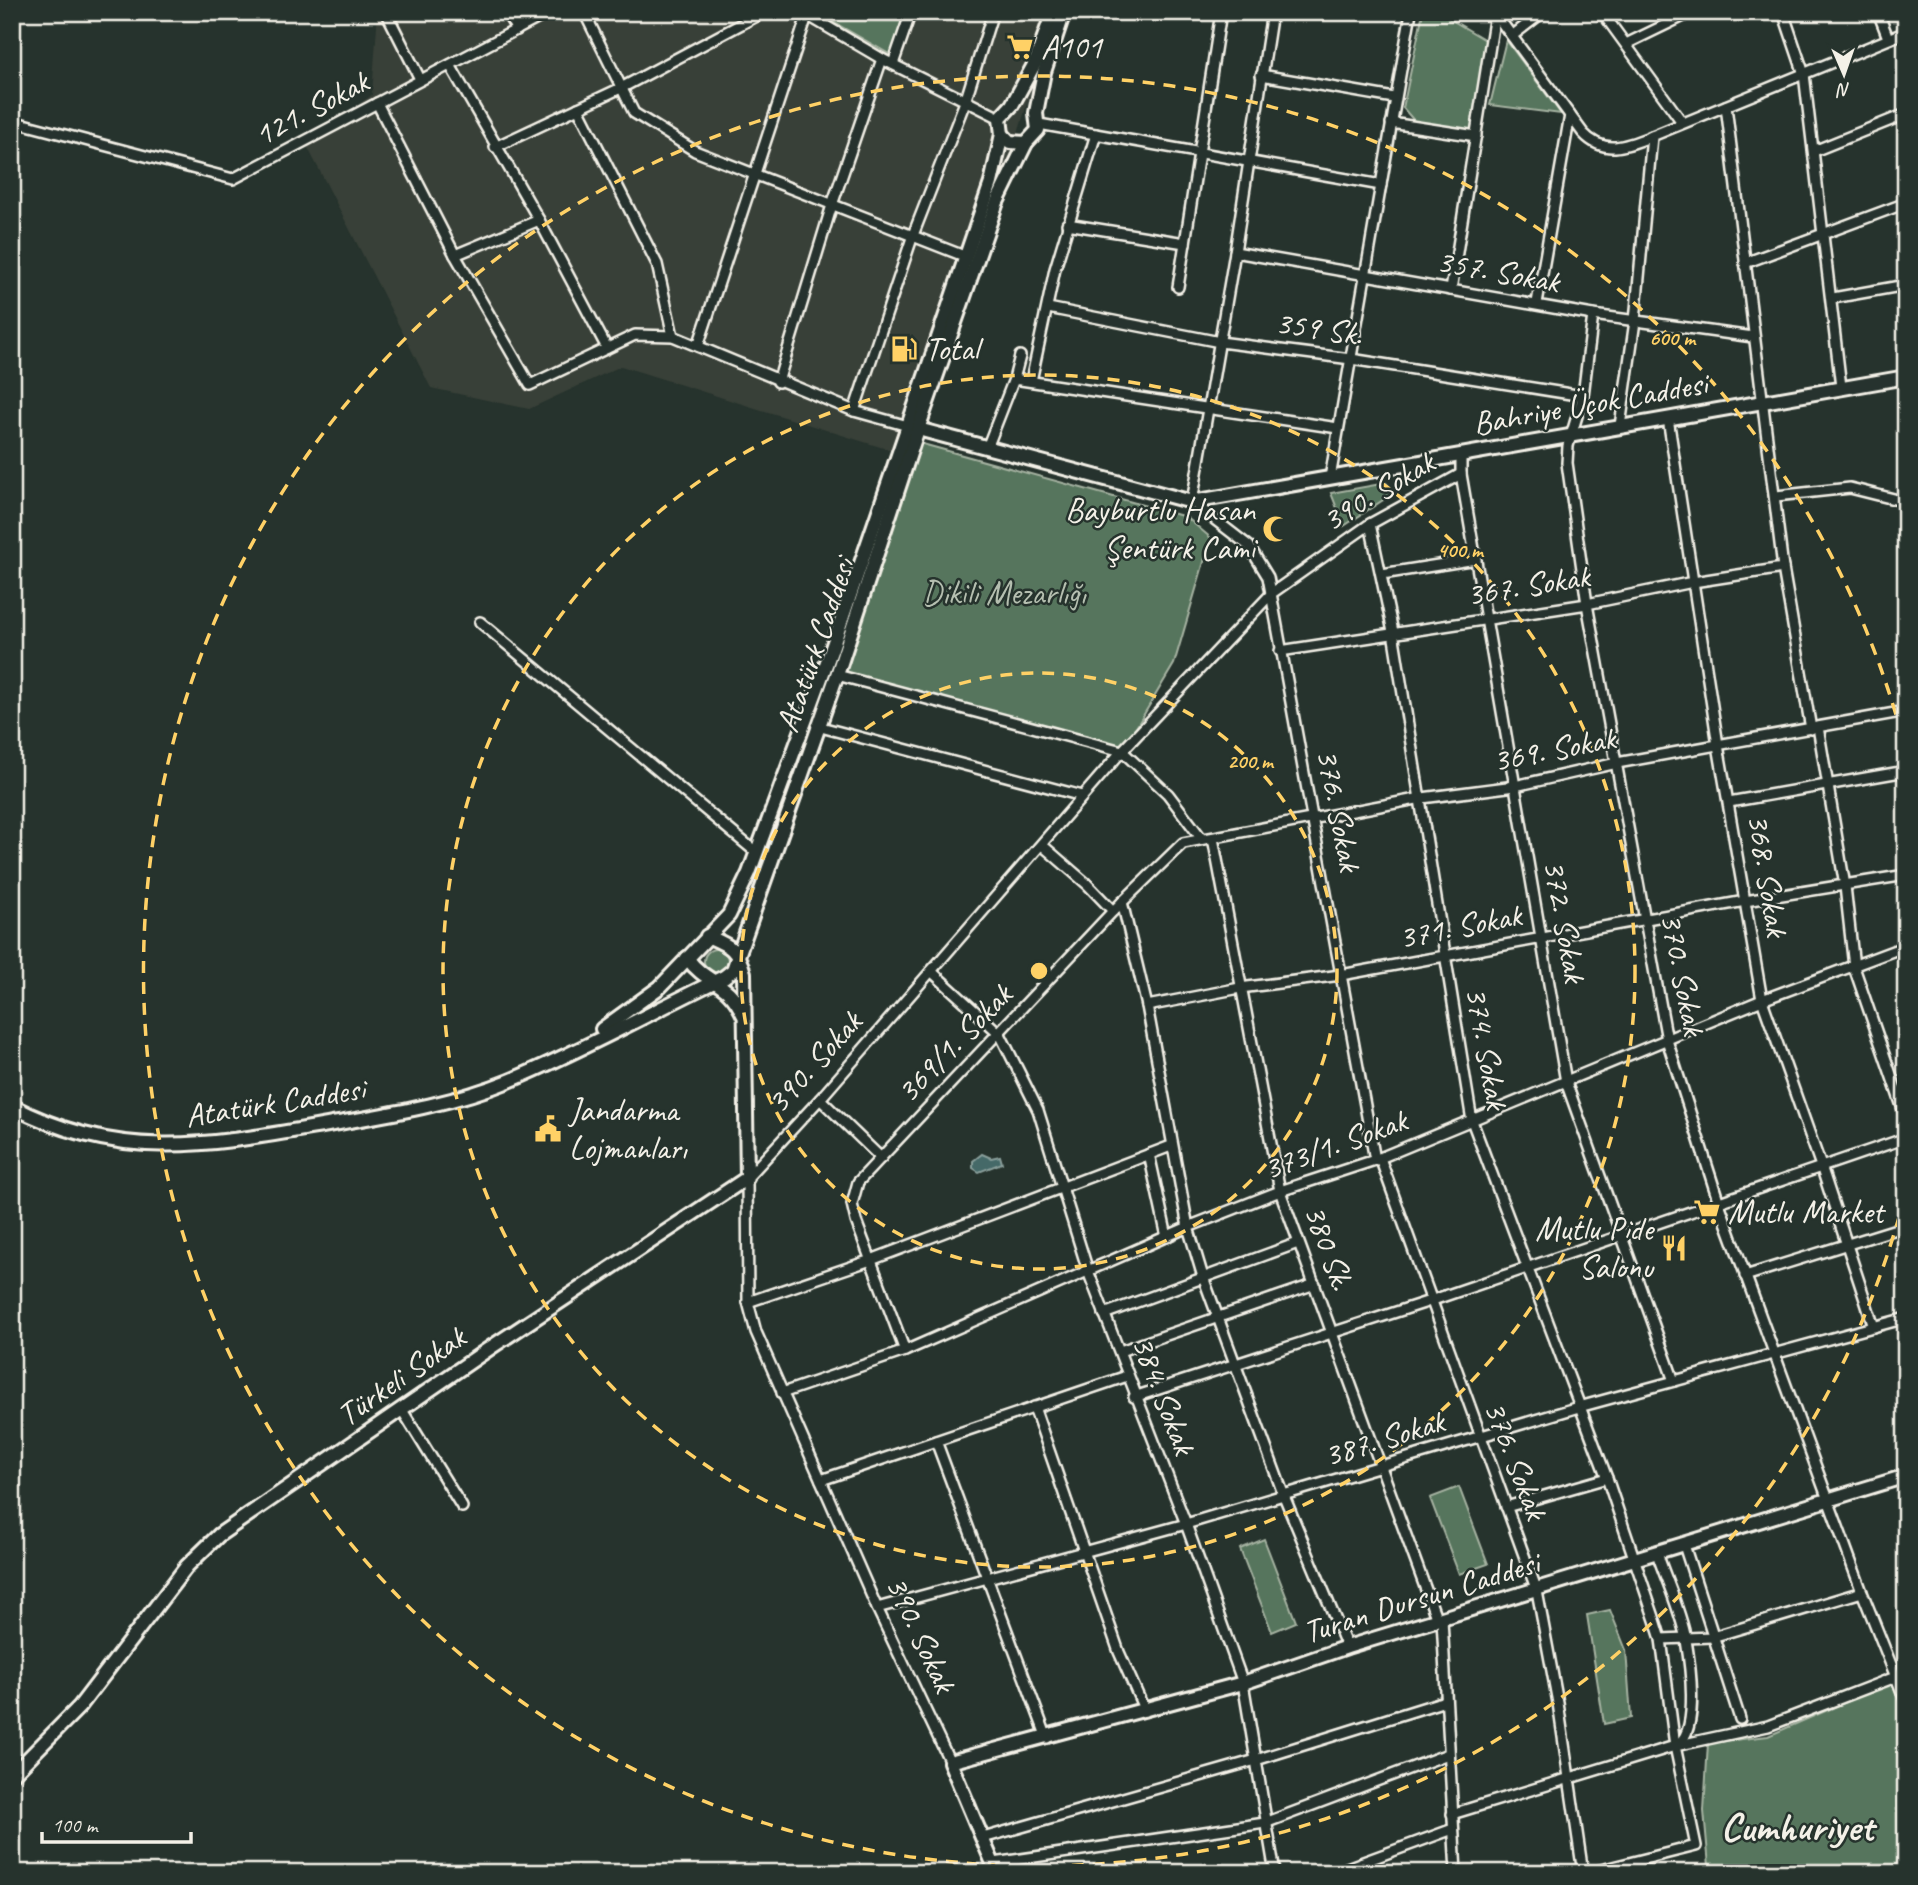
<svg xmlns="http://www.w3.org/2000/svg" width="1918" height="1885" viewBox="0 0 1918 1885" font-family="Caveat,sans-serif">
  <rect width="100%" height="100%" fill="#26332d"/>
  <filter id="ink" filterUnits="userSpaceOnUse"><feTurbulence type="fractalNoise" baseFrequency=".0143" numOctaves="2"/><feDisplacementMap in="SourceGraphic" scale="14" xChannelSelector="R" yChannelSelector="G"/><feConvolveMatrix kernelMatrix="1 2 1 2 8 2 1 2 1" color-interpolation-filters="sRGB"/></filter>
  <g filter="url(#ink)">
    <polygon fill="#394038" points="378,12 1055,12 985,242 906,455 621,366 529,409 431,388 305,142 372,95"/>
    <g fill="#57755d" stroke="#a6b3a2" stroke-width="2">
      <polygon points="816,12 906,12 891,55"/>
      <polygon points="1423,12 1438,12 1487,41 1474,131 1416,123 1403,108"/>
      <polygon points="1506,40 1561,114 1490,105"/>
      <polygon points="919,443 1186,517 1211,538 1174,664 1122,751 843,677"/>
      <polygon points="1386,483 1395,492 1344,526 1331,493"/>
      <circle cx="716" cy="961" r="12"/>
      <polygon points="1459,1487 1488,1564 1459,1574 1430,1498"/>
      <polygon points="1264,1539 1296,1622 1272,1632 1240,1549"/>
      <polygon points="1610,1610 1626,1650 1631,1718 1604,1724 1587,1615"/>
      <polygon points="1892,1682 1906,1719 1906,1873 1713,1873 1709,1866 1704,1811 1708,1743 1768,1736"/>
    </g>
    <polygon fill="#446968" stroke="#8a9f9b" stroke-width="2" points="982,1154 991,1158 1000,1156 1002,1163 979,1172 973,1168 973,1161"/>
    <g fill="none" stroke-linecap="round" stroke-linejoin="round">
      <g stroke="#f4f1e8" stroke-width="14">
        <g id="street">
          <polyline points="386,12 420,79"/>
          <polyline points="506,12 517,30"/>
          <polyline points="584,12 634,113 695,151 964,256"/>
          <polyline points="802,12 882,59 1000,118"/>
          <polyline points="1272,12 1235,252 1192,502 1249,546 1268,577 1375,1160"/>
          <path d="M1494,12L1583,133C1604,156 1627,146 1652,136L1906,32"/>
          <polyline points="1602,12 1682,122"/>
          <polyline points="1783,12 1804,74 1841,387"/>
          <polyline points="1878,12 1888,38"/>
          <polyline points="1512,36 1543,12"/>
          <polyline points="1626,44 1692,12"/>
          <polyline points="893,64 911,12"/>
          <polyline points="450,65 539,220 607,348"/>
          <polyline points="1261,75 1394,98"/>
          <polyline points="377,103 455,255 530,385 635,335 673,336 854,411 908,426"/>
          <polyline points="1726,106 1783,568 1811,729"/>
          <polyline points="578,108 657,264 673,336"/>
          <polyline points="12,121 233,179 550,12"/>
          <polyline points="1391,123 1476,136"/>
          <polyline points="1039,124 1381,185"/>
          <polyline points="495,147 623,87 764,12"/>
          <polyline points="1814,151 1906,114"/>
          <polyline points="1067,224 1185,243 1221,12"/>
          <polyline points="1235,252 1593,315 1753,337"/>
          <polyline points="455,255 539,220"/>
          <polyline points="1745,263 1906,203"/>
          <polyline points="1178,287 1185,243"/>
          <polyline points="1451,290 1495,14"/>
          <polyline points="1833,298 1906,285"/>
          <polyline points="1537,303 1570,115"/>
          <polyline points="1048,308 1220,342 1351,359 1583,396"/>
          <polyline points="1593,315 1583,396 1568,446 1567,463 1587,604 1667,1040 1719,1203 1862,1592 1906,1702"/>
          <polyline points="698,346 807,16"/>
          <polyline points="1014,379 1020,356"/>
          <polyline points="1031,381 1055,269 1096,134"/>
          <polyline points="778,382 832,205 882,59"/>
          <polyline points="854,411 913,235 965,102 993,12"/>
          <polyline points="1668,418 1718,745 1762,1000 1821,1166 1874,1327"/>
          <polyline points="1620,426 1635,321 1652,136"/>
          <polyline points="987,448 1014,379 1338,428"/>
          <polyline points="1461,455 1461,474 1566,1082 1674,1381"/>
          <polyline points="1330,478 1411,12"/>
          <polyline points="1776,496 1850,488 1906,502"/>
          <polyline points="1370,524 1393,632 1472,1121 1607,1478 1655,1620 1661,1639 1675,1746 1696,1846 1589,1873"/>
          <polyline points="1382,574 1476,559"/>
          <polyline points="480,622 757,853"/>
          <polyline points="1280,651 1587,604 1693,582 1783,568"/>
          <polyline points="837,675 1122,751 1168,794 1202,839"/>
          <polyline points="817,726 1082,796"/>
          <polyline points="1818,727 1845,886 1854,967 1906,1118"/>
          <polyline points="1729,802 1906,771"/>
          <polyline points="1213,838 1280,1191 1437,1620"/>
          <polyline points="1042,845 1087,884 1113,911"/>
          <polyline points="1122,902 1147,1006 1188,1227 1203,1277 1284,1496 1347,1647"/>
          <polyline points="931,971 1000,1034 1038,1110 1088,1271 1186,1524 1243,1683 1275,1873"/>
          <polyline points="1147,1006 1240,988 1341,975 1745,901 1906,875"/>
          <polyline points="820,1099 881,1158"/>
          <polyline points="1149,1154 1167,1237"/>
          <polyline points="1380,1158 1537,1591 1558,1703 1583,1873"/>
          <polyline points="1745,1276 1906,1226"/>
          <polyline points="748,1302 871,1260 1171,1146"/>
          <polyline points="1104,1314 1298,1243"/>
          <polyline points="905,1351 856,1221 852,1204 858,1182 1113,911 1183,843 1422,798 1515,786 1617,763 1906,711"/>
          <polyline points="1120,1351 1315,1284"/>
          <polyline points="782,1393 905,1351 1188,1227 1280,1191 1375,1160 1762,1000 1906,946"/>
          <polyline points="1134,1397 1430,1301 1906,1138"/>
          <polyline points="1034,1407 1119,1652 1145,1711"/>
          <polyline points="402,1410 462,1507"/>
          <polyline points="936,1441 1047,1738"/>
          <polyline points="821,1480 1127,1376"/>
          <polyline points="1506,1507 1607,1478"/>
          <polyline points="1684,1545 1740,1719"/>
          <path d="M1657,1553C1666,1580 1681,1611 1686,1640C1690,1664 1699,1728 1679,1743"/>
          <polyline points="877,1608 1186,1524 1579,1407 1906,1318"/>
          <polyline points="1442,1619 1456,1873"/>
          <polyline points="1661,1639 1712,1637 1862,1592"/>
          <polyline points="950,1762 877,1608 756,1332 748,1302 747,1178 820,1099 1122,751 1272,593 1370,524 1461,474"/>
          <polyline points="1452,1814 1675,1746 1768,1726 1906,1673"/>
          <polyline points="983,1838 1256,1760 1445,1701"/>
          <polyline points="994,1863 1265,1823 1448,1754"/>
          <polyline points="1333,1873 1453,1829"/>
        </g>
      </g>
      <g stroke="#f4f1e8" stroke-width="18">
        <g id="secondary">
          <polyline points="1002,134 1010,142 1026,143"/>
          <polyline points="918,429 1192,502 1906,377"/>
          <path d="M687,958C708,986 727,979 743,1014"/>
          <polyline points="602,1029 660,987 729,915 749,873 831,651 991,183 1002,134 1000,118 1012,105 1035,63 1053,12"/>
          <path d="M12,1106C125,1166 220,1143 339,1123C395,1113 455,1103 509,1081C582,1051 653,1011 724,977L733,970L837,675L918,429L997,202L1026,143L1038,130L1036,113L1044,72L1064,12"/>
          <path d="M12,1775L80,1706L187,1566L219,1535L493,1346L747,1178L744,973C737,948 730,946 707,936"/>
          <polyline points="997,1873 950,1762 1243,1683 1347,1647 1906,1476"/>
        </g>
      </g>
      <use href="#street" stroke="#26332d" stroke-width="9"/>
      <use href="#secondary" stroke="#26332d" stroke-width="12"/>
    </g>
  </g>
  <g fill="none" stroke="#ffd166" stroke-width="3.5" stroke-dasharray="12 9">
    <circle cx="1039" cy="971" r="298"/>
    <circle cx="1039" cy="971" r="596"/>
    <path d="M1905 1195A895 895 0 1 1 1905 747"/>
  </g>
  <defs>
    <g id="supermarket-bare" transform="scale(2.1)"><path d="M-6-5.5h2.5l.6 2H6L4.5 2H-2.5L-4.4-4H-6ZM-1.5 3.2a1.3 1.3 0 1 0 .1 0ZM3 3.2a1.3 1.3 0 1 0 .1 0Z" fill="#ffd166" stroke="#26332d" stroke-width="2.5" paint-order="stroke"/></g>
    <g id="fuel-bare" transform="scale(2.1)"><path d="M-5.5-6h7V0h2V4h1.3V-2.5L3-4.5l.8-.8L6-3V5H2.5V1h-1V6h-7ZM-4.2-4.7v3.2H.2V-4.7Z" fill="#ffd166" stroke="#26332d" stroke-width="2.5" paint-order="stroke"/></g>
    <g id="mosque-bare" transform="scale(2.1)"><path d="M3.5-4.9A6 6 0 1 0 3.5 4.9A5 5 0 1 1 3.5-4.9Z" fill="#ffd166" stroke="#26332d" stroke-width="2.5" paint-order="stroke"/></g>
    <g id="civic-bare" transform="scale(2.1)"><path d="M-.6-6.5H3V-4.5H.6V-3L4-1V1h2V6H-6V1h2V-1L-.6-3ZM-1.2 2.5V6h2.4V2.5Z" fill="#ffd166" stroke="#26332d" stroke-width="2.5" paint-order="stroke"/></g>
    <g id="restaurant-bare" transform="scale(2.1)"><path d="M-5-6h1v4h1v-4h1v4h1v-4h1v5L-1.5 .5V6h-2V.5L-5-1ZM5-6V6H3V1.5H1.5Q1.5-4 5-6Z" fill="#ffd166" stroke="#26332d" stroke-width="2.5" paint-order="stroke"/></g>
  </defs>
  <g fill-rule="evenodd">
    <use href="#supermarket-bare" x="1020" y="47"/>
    <use href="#fuel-bare" x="904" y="349"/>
    <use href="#mosque-bare" x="1276" y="529"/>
    <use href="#civic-bare" x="548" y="1129"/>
    <use href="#supermarket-bare" x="1707" y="1212"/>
    <use href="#restaurant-bare" x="1674" y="1248"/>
  </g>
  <g text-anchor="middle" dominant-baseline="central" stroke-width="5" stroke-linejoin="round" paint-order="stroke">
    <g font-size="33" fill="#f4f1e8" stroke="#26332d" text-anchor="start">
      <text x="1041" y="47">A101</text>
      <text x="925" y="349">Total</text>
      <text x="1255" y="510" text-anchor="end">Bayburtlu Hasan<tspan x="1255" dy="38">Şentürk Cami</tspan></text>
      <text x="569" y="1110">Jandarma<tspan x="569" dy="38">Lojmanları</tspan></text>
      <text x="1728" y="1212">Mutlu Market</text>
      <text x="1653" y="1229" text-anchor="end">Mutlu Pide<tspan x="1653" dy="38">Salonu</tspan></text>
    </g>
    <g font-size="33" fill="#f4f1e8" stroke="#26332d">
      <text transform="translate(311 108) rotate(-28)">121. Sokak</text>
      <text transform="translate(1498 271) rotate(10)">357. Sokak</text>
      <text transform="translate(1319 328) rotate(8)">359 Sk.</text>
      <text transform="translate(1590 403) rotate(-10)">Bahriye Üçok Caddesi</text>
      <text transform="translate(1378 491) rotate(-31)">390. Sokak</text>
      <text transform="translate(1528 585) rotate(-9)">367. Sokak</text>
      <text transform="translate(815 645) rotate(-71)">Atatürk Caddesi</text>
      <text transform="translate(1554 749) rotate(-11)">369. Sokak</text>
      <text transform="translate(1339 810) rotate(79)">376. Sokak</text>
      <text transform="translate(1768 875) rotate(81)">368. Sokak</text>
      <text transform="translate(1565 921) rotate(80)">372. Sokak</text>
      <text transform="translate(1460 926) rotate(-11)">371. Sokak</text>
      <text transform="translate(1683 974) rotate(79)">370. Sokak</text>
      <text transform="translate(954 1043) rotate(-46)">369/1. Sokak</text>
      <text transform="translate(1487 1048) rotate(80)">374. Sokak</text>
      <text transform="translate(814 1062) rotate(-48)">390. Sokak</text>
      <text transform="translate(275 1102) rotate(-9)">Atatürk Caddesi</text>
      <text transform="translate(1335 1144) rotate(-20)">373/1. Sokak</text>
      <text transform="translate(1329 1247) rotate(70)">380 Sk.</text>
      <text transform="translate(401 1376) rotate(-35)">Türkeli Sokak</text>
      <text transform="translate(1164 1395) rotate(69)">384. Sokak</text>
      <text transform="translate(1384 1438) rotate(-17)">387. Sokak</text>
      <text transform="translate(1516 1460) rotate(69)">376. Sokak</text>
      <text transform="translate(1421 1597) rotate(-17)">Turan Dursun Caddesi</text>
      <text transform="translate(921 1634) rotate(65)">390. Sokak</text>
    </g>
    <g font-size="33" fill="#b5bfb0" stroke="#26332d">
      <text x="1004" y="593">Dikili Mezarlığı</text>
    </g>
    <g font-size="40" font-weight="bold" fill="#f4f1e8" stroke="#26332d">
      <text x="1797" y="1827">Cumhuriyet</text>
    </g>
  </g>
  <circle cx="1039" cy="971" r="10" fill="#ffd166" stroke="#26332d" stroke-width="3.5"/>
  <g font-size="21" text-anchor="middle" font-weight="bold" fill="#ffd166" stroke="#26332d" stroke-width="5" stroke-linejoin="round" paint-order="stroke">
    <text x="1672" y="345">600 m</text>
    <text x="1460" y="557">400 m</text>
    <text x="1250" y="768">200 m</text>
  </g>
  <rect width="1918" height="1885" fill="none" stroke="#26332d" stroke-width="42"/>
  <rect x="21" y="21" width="1876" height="1843" fill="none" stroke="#f4f1e8" stroke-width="2.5" filter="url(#ink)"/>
  <g transform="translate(1844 74) rotate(178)" stroke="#26332d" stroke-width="5" paint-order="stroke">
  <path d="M0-5L12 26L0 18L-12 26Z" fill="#f4f1e8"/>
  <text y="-10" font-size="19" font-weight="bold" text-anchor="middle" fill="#f4f1e8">N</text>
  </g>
  <path d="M42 1832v10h149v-10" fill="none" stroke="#f4f1e8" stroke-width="3.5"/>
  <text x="52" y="1832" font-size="21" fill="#f4f1e8" stroke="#26332d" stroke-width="5" paint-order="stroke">100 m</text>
</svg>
